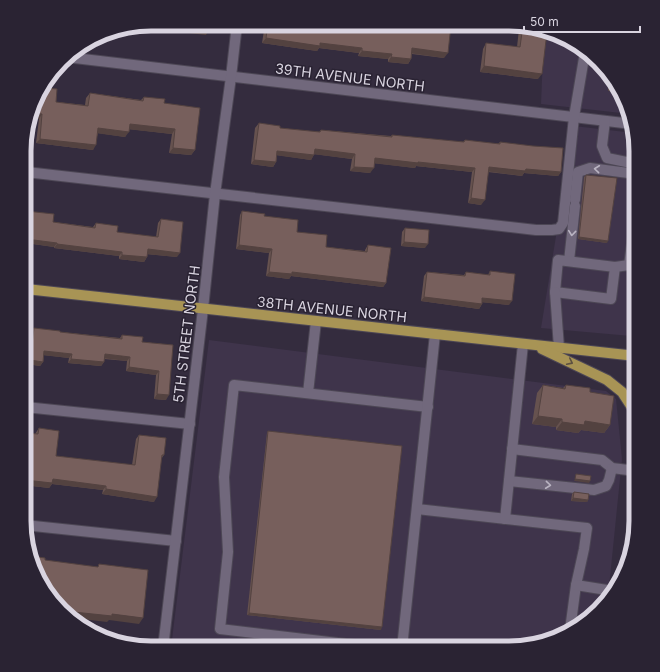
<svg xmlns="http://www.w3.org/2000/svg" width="660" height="672" viewBox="0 0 660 672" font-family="Inter,sans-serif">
  <rect width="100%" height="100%" fill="#342c3e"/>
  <g fill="#3f344b">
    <polygon points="544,31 573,41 610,74 629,110 630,114 541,104"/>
    <polygon points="574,126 634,133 636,143 636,299 631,336 541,328"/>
    <polygon points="209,340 606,391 616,399 622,459 608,597 586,622 550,641 517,648 171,648"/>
  </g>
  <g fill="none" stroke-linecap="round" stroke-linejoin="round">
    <g stroke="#4d4755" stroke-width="12">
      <g id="minor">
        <polyline points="66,57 632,124"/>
        <polyline points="605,121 602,146 607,158 636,164"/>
        <polyline points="26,172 536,230 552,230 559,229 563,223 574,117 585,52"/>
        <polyline points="575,200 578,172 590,168 636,174"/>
        <polyline points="636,215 629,265 636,266"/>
        <polyline points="569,261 575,206"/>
        <polyline points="615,267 611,299 555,292 558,260 615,267 629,265"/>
        <polyline points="555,292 559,348"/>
        <polyline points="308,393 316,321"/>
        <polyline points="25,407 190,424"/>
        <polyline points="512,449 602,460 612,468 636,471"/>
        <polyline points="509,481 594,490 606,486 609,480 612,468"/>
        <polyline points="417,509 587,528 584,549 576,585 570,630"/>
        <polyline points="505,519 523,344"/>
        <polyline points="24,525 176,541"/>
        <polyline points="576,585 613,591"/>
        <polyline points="163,648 203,309 215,194 231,77 237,24"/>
        <polyline points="380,648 220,629 228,552 224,477 234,385 428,407"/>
        <polyline points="402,648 435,334"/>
      </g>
    </g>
    <g stroke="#4d4755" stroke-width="12">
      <g id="major">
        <polyline points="26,289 636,356"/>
        <polyline points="542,349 607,380 622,392 633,409 636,417"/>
        <polyline points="629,553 636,495"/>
      </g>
    </g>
    <use href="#minor" stroke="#71687c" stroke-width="10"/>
    <use href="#major" stroke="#a89455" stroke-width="10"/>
  </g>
  <g fill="#66524f">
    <polygon points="265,24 451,25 444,58 412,54 411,59 408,64 388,62 388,59 358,56 359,53 319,48 317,51 262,43"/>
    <polygon points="521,25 526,25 538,79 480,72 483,49 486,43 517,47 519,29"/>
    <polygon points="610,74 620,92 608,91"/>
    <polygon points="45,88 56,102 85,105 86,98 90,93 141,100 144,97 164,103 195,150 191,155 169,153 172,134 129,129 125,137 98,133 93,150 36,143 39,119 44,89"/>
    <polygon points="259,123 280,128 319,132 321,130 391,136 392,135 463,142 465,140 498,144 500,142 561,172 558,176 524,173 522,176 488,172 481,205 468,203 472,172 416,166 415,168 374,163 370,173 350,171 352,159 314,154 311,160 277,155 276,162 273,167 251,164 255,128"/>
    <polygon points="586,175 607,243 578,239 584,177"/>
    <polygon points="26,211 53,222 93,227 96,223 117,232 156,237 158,223 161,219 177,257 147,254 147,257 144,262 119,259 119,256 54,248 54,247 26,243"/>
    <polygon points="242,211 264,216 326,247 365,251 365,250 368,245 386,283 383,287 291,276 289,279 266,276 269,253 236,249 240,215"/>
    <polygon points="405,228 425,248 401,246 402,232"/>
    <polygon points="490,271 509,305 482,302 482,304 479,309 421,301 424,276 427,272 464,275 466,272 488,275"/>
    <polygon points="34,328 60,332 120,338 122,335 142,342 173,345 166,400 154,399 156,375 126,371 127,361 104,359 104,362 101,366 68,363 69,358 44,355 43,362 40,366 27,364 31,332"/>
    <polygon points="543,385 563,388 566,385 590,392 610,425 604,433 581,430 578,433 556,430 556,427 532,424 537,393"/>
    <polygon points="39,428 56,456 132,465 136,439 139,435 164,455 161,459 154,502 102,494 103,490 52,484 49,488 24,485 25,433 35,434"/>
    <polygon points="268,431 381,630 247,615 267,433"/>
    <polygon points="574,492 588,500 587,502 571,501 572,494"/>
  </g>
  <g fill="#534240">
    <polygon points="149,24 153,24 208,31 206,35 146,28"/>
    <polygon points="266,38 320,43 362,48 359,53 319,48 317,51 262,43"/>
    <polygon points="412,48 448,53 444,58 409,53"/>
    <polygon points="362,51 392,54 388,59 358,56"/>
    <polygon points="391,57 411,59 408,64 388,62"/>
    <polygon points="484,66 542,74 538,79 480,72"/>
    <polygon points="613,83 615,83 620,92 608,91"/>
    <polygon points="31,113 42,114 39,119 29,118"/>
    <polygon points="130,124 175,129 172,134 126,129"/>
    <polygon points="98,128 129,132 125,137 95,133"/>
    <polygon points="40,139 96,145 93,150 36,143"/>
    <polygon points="173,148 195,150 191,155 169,153"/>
    <polygon points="315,149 355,154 352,159 312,154"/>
    <polygon points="277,151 314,155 311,160 274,155"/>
    <polygon points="375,158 418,162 475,168 472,172 416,166 415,168 371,163"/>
    <polygon points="254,160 276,162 273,167 251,164"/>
    <polygon points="354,167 374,168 370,173 350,171"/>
    <polygon points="489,167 526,169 561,172 558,176 524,173 522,176 485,171"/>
    <polygon points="471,198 485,200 481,205 468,203"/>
    <polygon points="579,237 608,241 607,243 578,239"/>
    <polygon points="26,239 57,243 54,247 26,243"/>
    <polygon points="404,242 428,244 425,248 401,246"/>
    <polygon points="57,244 122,252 119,256 54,248"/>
    <polygon points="239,245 272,249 269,253 236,249"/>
    <polygon points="148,249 180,253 177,257 145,254"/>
    <polygon points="122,255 147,257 144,262 119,259"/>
    <polygon points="269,272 292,272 386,283 383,287 291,276 289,279 266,276"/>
    <polygon points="424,297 482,304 479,309 421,301"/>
    <polygon points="482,298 512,301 509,305 479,302"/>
    <polygon points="44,351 72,354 69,358 41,355"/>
    <polygon points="105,354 130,357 127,361 102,358"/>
    <polygon points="71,359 104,362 101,366 68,363"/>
    <polygon points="30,360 43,362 40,366 27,364"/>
    <polygon points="129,367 159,371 156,375 126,371"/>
    <polygon points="157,394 169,395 166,400 154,399"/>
    <polygon points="538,416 562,419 556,427 532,424"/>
    <polygon points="585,421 610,425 604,433 581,430 578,433 556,430 562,422"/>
    <polygon points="53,479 106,486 103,490 52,484 49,488 24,485 25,480"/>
    <polygon points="575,479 590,481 589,483 574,481"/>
    <polygon points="106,489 157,497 154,502 102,494"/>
    <polygon points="573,498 588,500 587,502 571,501"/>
    <polygon points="64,611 112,614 143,618 139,624 109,620 107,622 73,618"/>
    <polygon points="249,613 382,627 381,630 247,615"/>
  </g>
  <g fill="#775f5c" stroke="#534240">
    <polygon points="153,24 209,24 208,31"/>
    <polygon points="268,24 451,25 448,53 412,48 411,59 391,57 392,54 362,51 362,48 320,43 320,46 266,38"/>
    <polygon points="523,25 526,25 547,32 542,74 484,66 486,43 520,47"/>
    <polygon points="45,88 57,89 56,102 88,106 90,93 143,101 144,97 165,99 164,103 200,108 195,150 173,148 175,129 130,124 129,132 98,128 96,145 40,139 42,114 31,113 40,89 45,90"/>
    <polygon points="259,123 280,126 280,128 320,132 321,130 392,137 392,135 464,142 465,140 500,144 500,142 533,146 563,148 561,172 526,169 525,171 489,167 485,200 471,198 475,168 418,162 418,163 375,158 374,168 354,167 355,154 315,149 314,155 277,151 276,162 254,160"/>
    <polygon points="586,175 617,178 608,241 579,237"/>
    <polygon points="26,211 54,214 53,222 95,228 96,223 118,226 117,232 158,237 161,219 183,222 180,253 148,249 147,257 122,255 122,252 57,244 57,243 26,239"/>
    <polygon points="242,211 265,214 264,216 298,220 297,232 327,235 326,247 367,252 368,245 391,248 386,283 292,272 292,274 269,272 272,249 239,245"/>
    <polygon points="405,228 429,230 428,244 404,242"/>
    <polygon points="490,271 515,274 512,301 482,298 482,304 424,297 427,272 465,276 466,272 490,275"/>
    <polygon points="34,328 60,331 60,332 122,339 122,335 143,337 142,342 173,345 169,395 157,394 159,371 129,367 130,357 105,354 104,362 71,359 72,354 44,351 43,362 30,360"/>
    <polygon points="25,376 28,376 26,393 25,393"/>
    <polygon points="543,385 565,389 566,385 590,388 590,392 614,396 610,425 585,421 584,425 562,422 562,419 538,416"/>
    <polygon points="39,428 59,431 56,456 135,465 139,435 166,438 164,455 162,455 157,497 106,489 106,486 53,479 52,483 25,480 25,433 38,434"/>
    <polygon points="268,431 402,446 382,627 249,613"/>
    <polygon points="576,474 591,476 590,481 575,479"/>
    <polygon points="574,492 589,494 588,500 573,498"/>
    <polygon points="30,556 45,558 45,560 98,567 99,564 148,570 143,618 112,614 112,616 64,611 50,598 31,562"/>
  </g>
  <defs><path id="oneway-chevron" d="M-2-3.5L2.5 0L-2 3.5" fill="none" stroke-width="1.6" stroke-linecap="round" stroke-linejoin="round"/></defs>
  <g stroke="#bab4c2">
    <use href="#oneway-chevron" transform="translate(597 169) rotate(-174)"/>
    <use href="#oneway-chevron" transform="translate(572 233) rotate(96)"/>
    <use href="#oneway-chevron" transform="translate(548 485) rotate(6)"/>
  </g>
  <use stroke="#5c5041" href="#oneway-chevron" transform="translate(570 362) rotate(26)"/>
  <g text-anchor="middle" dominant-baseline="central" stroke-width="3" stroke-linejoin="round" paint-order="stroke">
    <g font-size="14" fill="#d9d4e0" stroke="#2a2333">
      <text transform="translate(350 77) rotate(7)">39TH AVENUE NORTH</text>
      <text transform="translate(332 309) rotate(6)">38TH AVENUE NORTH</text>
      <text transform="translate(186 334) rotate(-83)">5TH STREET NORTH</text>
    </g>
  </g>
  <path d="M0 0H660V672H0ZM151 31H509A120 120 0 0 1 629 151V521A120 120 0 0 1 509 641H151A120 120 0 0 1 31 521V151A120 120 0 0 1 151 31Z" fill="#2a2333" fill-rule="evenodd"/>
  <path fill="none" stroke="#d9d4e0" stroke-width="5" d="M151 31H509A120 120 0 0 1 629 151V521A120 120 0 0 1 509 641H151A120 120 0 0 1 31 521V151A120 120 0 0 1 151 31Z"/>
  <path d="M524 26v6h116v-6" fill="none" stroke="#d9d4e0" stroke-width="2"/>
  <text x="530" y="26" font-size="12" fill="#d9d4e0" stroke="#2a2333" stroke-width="3" paint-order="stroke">50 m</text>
</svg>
